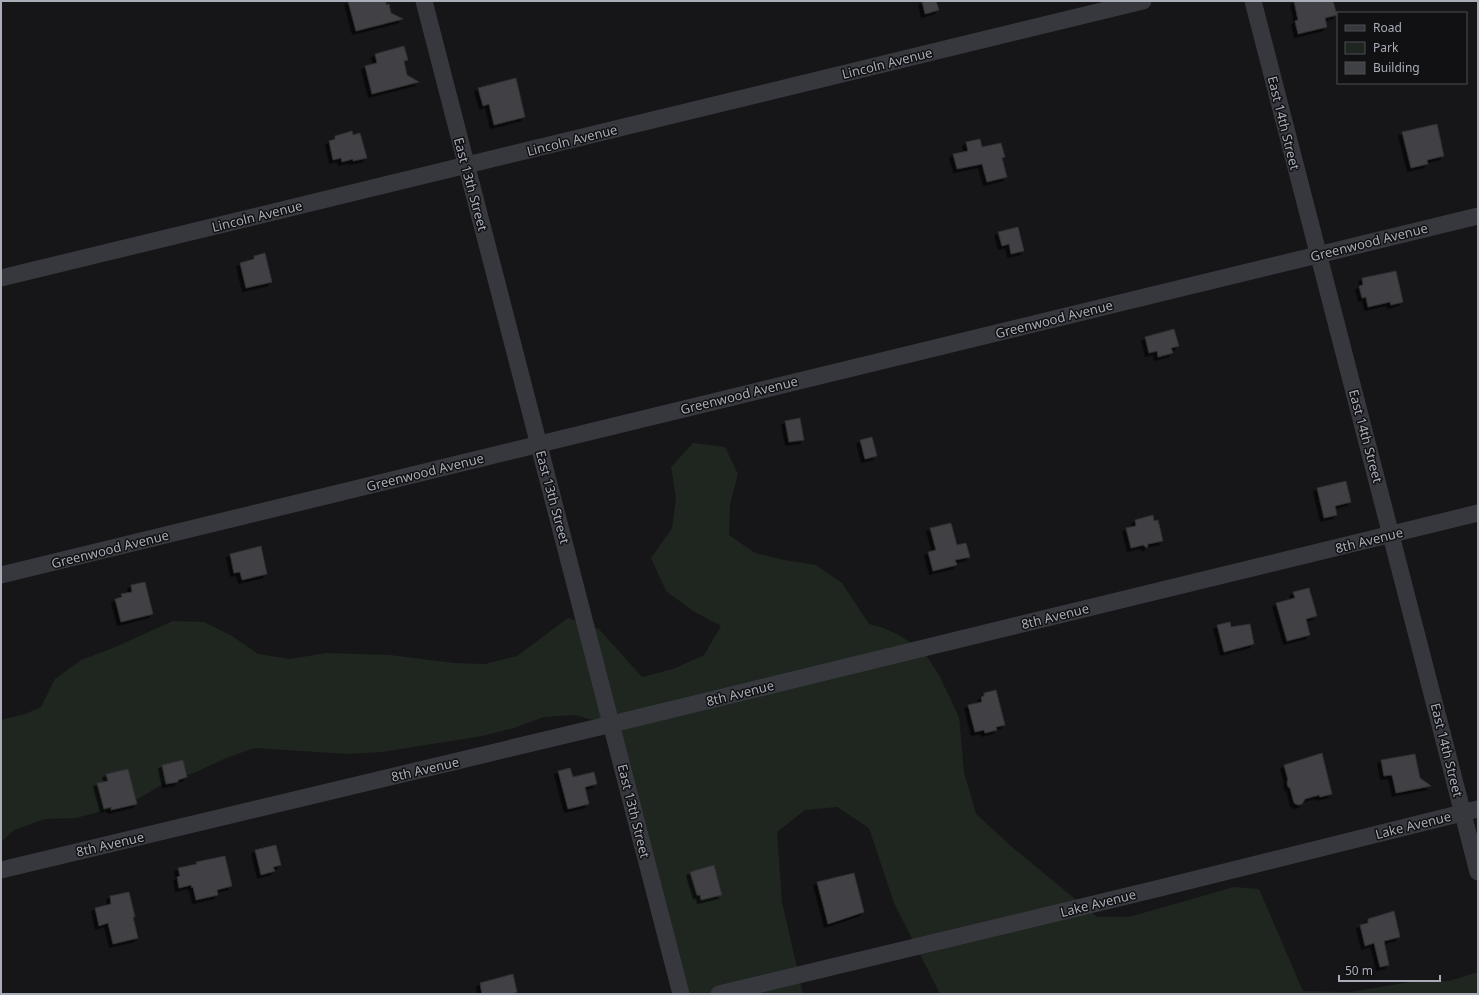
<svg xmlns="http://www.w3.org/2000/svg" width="1479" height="995" viewBox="0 0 1479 995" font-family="'Noto Sans',sans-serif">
  <defs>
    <filter id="shadow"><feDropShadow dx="-3.5" dy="3.5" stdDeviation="0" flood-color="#0009"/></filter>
  </defs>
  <rect width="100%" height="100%" fill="#161618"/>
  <polygon fill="#1e261f" points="693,443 725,447 738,474 730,504 729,535 755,553 784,560 816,565 842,583 869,624 881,627 899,635 917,647 928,658 939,675 959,717 964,772 976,814 1012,847 1097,917 1129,917 1234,887 1259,889 1303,991 1350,992 1416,981 1449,981 1478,972 1478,994 940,994 894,903 869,828 837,807 805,810 777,832 782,902 803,994 679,994 604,723 575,715 544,717 514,728 482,736 382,752 348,754 254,748 224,759 196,772 165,783 138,799 107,810 76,818 45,819 14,830 1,842 1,720 25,714 41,707 55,679 81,660 113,648 173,621 204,622 232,636 258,654 290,659 326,653 390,655 454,663 485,664 517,656 568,618 599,629 642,677 673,669 704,655 721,626 693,611 666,591 651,558 672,528 676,499 671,467"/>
  <g fill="#404145" stroke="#303034" filter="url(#shadow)">
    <polygon points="348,1 386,1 386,5 389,4 391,13 403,19 356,31"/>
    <polygon points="922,1 936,1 939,10 925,14"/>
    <polygon points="1294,1 1333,1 1337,15 1325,18 1327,27 1298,34 1295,21 1298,20"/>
    <polygon points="404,46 408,60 404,61 407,75 419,82 372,94 365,66 377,63 375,54"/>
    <polygon points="516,78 525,117 494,125 489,104 483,106 478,88"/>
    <polygon points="1437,124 1444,156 1427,160 1428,164 1411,168 1402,132"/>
    <polygon points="352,131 353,135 360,133 367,158 353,161 353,159 342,162 341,158 333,160 329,141 335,139 335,136"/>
    <polygon points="980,139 982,147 1001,143 1005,157 1002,158 1007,177 987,182 982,164 957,169 953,154 968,151 966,142"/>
    <polygon points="1018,227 1024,251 1011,254 1009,244 1002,246 998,232"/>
    <polygon points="265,253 272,282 246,288 240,263 254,259 254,256"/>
    <polygon points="1396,271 1403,302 1391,305 1390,302 1368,307 1366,297 1362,298 1359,286 1363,285 1362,278"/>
    <polygon points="1174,329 1179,346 1171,348 1173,353 1158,357 1157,351 1149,353 1145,337"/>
    <polygon points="800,418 804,440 789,442 785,421"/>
    <polygon points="872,437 877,456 865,459 860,440"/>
    <polygon points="1346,481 1351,502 1335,506 1337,515 1324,518 1317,488"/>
    <polygon points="1153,515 1154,521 1158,520 1163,541 1148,544 1147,548 1143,545 1131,548 1126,528 1136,526 1135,520"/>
    <polygon points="951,523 957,545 966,543 970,557 955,560 957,565 933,571 928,552 936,550 930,528"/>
    <polygon points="261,546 267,574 242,580 240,572 234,573 230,554"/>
    <polygon points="145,582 153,614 121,622 115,599 122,597 121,594 132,592 131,585"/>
    <polygon points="1309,588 1317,616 1306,619 1310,635 1287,641 1276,603 1295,598 1293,592"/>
    <polygon points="1230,622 1231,627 1250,624 1254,644 1224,652 1217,625"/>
    <polygon points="996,690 1005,725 996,727 997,730 985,733 984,730 975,732 968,705 982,702 981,697 984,696 984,693"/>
    <polygon points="1322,753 1332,794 1320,797 1319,795 1305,799 1302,804 1298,805 1294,803 1290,788 1288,787 1287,782 1288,780 1284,765"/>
    <polygon points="1415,754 1420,778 1431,786 1396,793 1392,775 1384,776 1381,760"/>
    <polygon points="183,760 187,777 178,780 178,782 166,784 162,765"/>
    <polygon points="570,768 573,777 594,772 597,784 585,787 589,804 568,809 558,771"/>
    <polygon points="128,769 137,804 111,810 111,807 104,809 97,783 108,781 106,774"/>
    <polygon points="276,845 281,865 273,867 275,871 261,875 255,850"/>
    <polygon points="225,856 232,886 217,890 218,895 196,900 193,887 192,888 191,885 179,888 177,877 180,876 178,868 197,864 196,862"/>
    <polygon points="714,865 722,895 701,900 700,895 697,895 690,872"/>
    <polygon points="854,873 864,912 828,924 817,882"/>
    <polygon points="129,892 135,917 133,917 138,938 113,944 108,923 99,926 95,908 111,904 110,896"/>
    <polygon points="1394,911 1400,937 1384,941 1389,965 1380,967 1374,943 1365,946 1360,925 1368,923 1368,919"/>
    <polygon points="513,974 517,992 511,994 482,994 480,983"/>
  </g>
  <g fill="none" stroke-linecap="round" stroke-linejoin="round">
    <g stroke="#37383d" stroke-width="17">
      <polyline points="424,1 681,994"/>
      <polyline points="1253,1 1478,872"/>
      <polyline points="1,278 1143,1"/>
      <polyline points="1,575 1478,216"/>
      <polyline points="1,870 612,724 1478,513"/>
      <polyline points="719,994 1156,889 1478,809"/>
    </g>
  </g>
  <g text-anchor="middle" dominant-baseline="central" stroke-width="3" stroke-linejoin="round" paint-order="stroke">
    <g font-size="13" fill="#a8adb8" stroke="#111113">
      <text transform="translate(887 63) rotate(-14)">Lincoln Avenue</text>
      <text transform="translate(1284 123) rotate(76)">East 14th Street</text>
      <text transform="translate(572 140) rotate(-14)">Lincoln Avenue</text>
      <text transform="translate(471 184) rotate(75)">East 13th Street</text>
      <text transform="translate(257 216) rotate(-14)">Lincoln Avenue</text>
      <text transform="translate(1369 242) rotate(-14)">Greenwood Avenue</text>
      <text transform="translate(1054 319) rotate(-14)">Greenwood Avenue</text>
      <text transform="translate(739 395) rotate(-14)">Greenwood Avenue</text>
      <text transform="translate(1366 436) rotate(75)">East 14th Street</text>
      <text transform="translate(425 472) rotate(-14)">Greenwood Avenue</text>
      <text transform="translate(553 497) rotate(75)">East 13th Street</text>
      <text transform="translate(1369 540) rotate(-14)">8th Avenue</text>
      <text transform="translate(110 549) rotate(-14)">Greenwood Avenue</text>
      <text transform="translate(1055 616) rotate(-14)">8th Avenue</text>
      <text transform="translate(740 693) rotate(-14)">8th Avenue</text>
      <text transform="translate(1447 750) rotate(76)">East 14th Street</text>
      <text transform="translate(425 769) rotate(-13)">8th Avenue</text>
      <text transform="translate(634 811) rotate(76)">East 13th Street</text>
      <text transform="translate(1413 825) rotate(-14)">Lake Avenue</text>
      <text transform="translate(110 844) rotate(-13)">8th Avenue</text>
      <text transform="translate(1098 903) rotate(-14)">Lake Avenue</text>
    </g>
  </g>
  <rect width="1479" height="995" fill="none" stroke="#a8adb8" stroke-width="4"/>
  <rect x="1337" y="12" width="130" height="72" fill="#111113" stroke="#4d4f55"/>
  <rect x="1345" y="25" width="20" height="6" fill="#37383d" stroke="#4d4f55"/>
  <text x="1373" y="32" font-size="12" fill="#a8adb8">Road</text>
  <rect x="1345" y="42" width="20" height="12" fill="#1e261f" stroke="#4d4f55"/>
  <text x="1373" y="52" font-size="12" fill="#a8adb8">Park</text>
  <rect x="1345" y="62" width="20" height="12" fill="#404145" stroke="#4d4f55"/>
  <text x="1373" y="72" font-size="12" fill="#a8adb8">Building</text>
  <path d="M1339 975v6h101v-6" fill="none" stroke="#a8adb8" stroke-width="2"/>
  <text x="1345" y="975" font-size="12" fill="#a8adb8" stroke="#111113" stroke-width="3" paint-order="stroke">50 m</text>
</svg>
